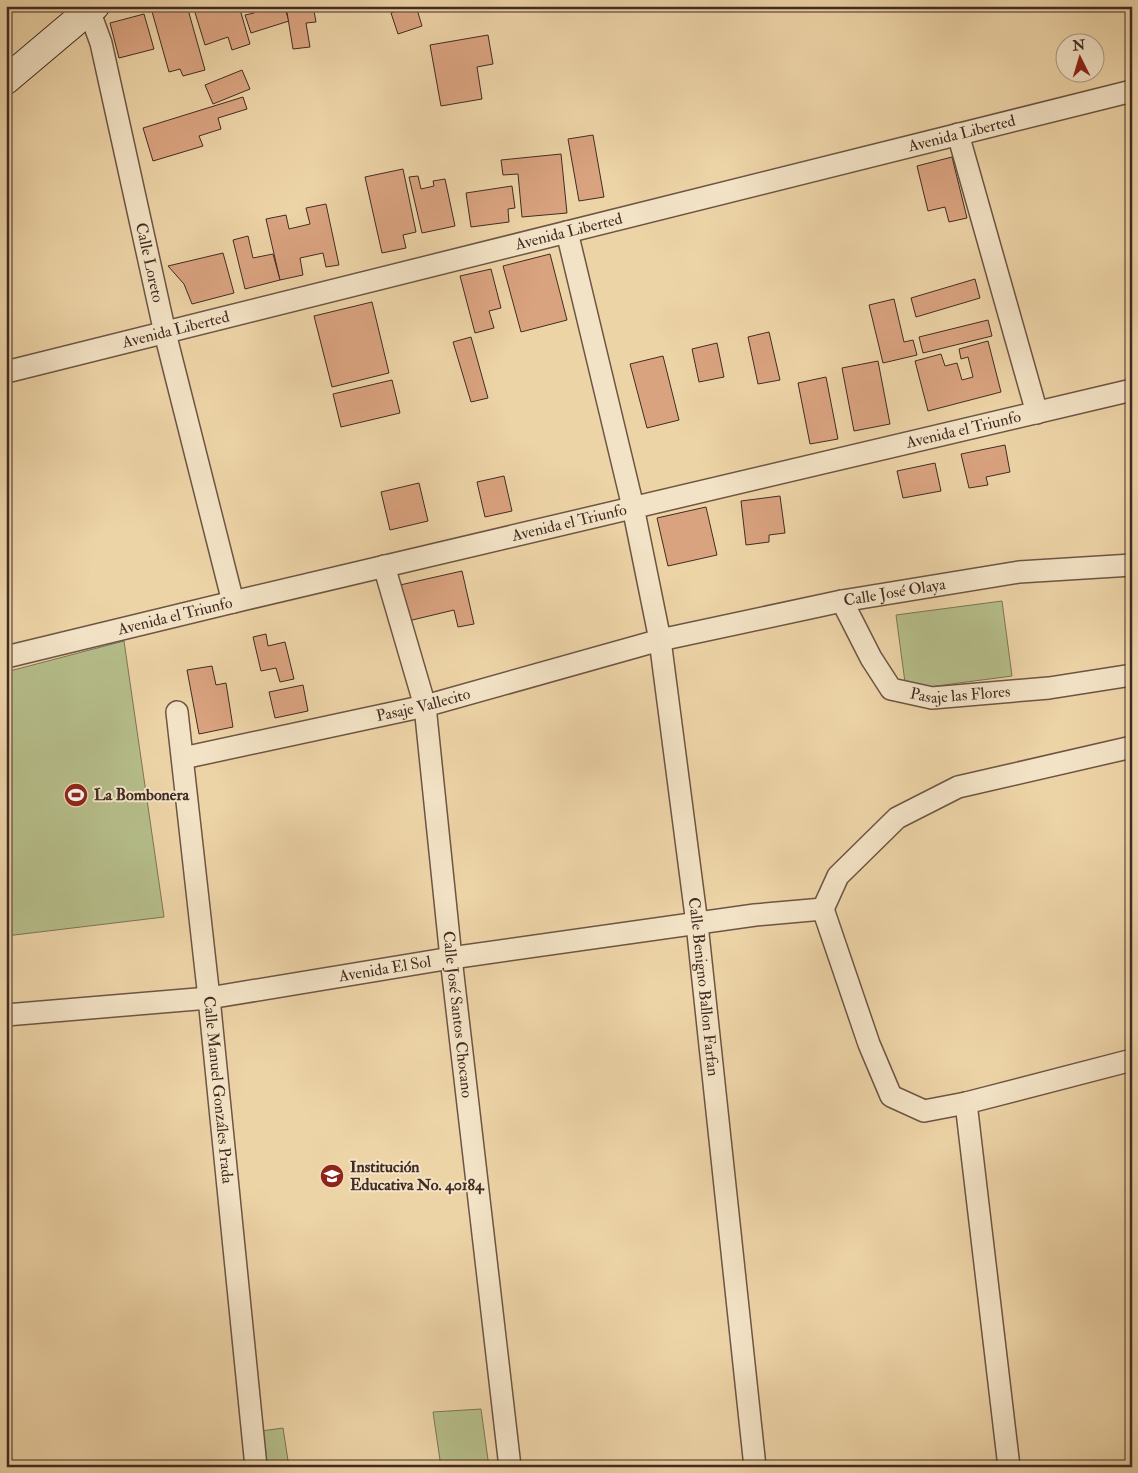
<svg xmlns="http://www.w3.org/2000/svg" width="1138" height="1473" viewBox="0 0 1138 1473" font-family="'IM FELL Double Pica',serif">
  <rect width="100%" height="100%" fill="#edd4a7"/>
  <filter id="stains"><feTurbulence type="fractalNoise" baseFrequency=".004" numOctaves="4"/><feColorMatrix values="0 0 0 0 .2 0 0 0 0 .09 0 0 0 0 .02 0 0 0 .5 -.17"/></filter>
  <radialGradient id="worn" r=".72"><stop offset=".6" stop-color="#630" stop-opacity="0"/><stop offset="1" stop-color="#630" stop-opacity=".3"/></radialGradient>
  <g fill="#b5bd89" stroke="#7c7456">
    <polygon points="1002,601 1012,676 906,690 896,615"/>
    <polygon points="124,641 164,917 6,936 6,672"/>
    <polygon points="481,1409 489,1467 441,1467 433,1412"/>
    <polygon points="283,1428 289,1467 258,1467 254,1432"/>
  </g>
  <g fill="#daa380" stroke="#422b23">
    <polygon points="156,6 187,6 205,70 183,76 180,69 169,72 151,8"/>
    <polygon points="193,6 239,6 250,44 232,50 228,37 205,45"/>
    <polygon points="252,6 284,6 289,21 251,33 245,15 254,13"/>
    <polygon points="286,6 313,6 316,22 306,23 310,47 293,49"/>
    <polygon points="411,6 416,6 422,26 398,34 391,13"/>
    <polygon points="144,14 154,49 119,58 110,23"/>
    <polygon points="488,35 493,64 477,67 482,99 441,106 430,45"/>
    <polygon points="242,70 250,89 213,104 205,85"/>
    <polygon points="243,97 247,109 218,118 221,129 199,136 203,146 153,161 143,128"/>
    <polygon points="593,135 604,197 579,201 568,139"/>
    <polygon points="561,154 567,213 522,217 518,174 503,175 501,160"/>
    <polygon points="952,157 967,218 949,222 945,207 928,211 917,166"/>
    <polygon points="403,169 416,232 403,235 406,248 382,253 365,177"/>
    <polygon points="418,176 421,189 434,186 433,181 445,179 455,226 422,233 409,177"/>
    <polygon points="512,186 515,208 508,209 509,222 471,227 466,193"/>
    <polygon points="326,204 339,265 326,267 323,253 300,258 303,275 280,280 266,219 286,215 289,229 310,224 306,208"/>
    <polygon points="248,236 253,258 273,254 280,280 245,289 233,240"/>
    <polygon points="223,253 234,293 192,304 184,284 168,266"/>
    <polygon points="550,254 567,320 521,332 503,266"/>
    <polygon points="491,269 501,308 489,311 494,328 475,333 460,276"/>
    <polygon points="975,279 980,298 916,317 911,298"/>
    <polygon points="894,299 904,342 913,340 917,355 883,363 869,305"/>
    <polygon points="372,302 389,373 332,387 314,316"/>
    <polygon points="988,320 992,336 923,353 919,337"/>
    <polygon points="769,332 780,380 758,384 748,337"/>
    <polygon points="471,337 488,398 471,402 453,342"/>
    <polygon points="988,341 1001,392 928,411 915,361 941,354 945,366 957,363 962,380 973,377 968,357 961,359 959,349"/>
    <polygon points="717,343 724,377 699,382 692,349"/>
    <polygon points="663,356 679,420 647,428 630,364"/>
    <polygon points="878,361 890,424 854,431 842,368"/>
    <polygon points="826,377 838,439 810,444 798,383"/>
    <polygon points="392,380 400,413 341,427 333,394"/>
    <polygon points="1005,445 1010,472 986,477 988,485 969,488 961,454"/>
    <polygon points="935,463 941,491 903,498 897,471"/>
    <polygon points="504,476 512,511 485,517 477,482"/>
    <polygon points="419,483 428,521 390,530 381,492"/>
    <polygon points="780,496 785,533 769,535 769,542 746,545 741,501"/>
    <polygon points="706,507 717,555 668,566 657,518"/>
    <polygon points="462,571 474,624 458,627 454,610 408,621 400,585"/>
    <polygon points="266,634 268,646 285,642 294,679 280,682 276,668 261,671 253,637"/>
    <polygon points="212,666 216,685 226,683 233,727 199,734 187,670"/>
    <polygon points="303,685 308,711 275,718 269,692"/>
  </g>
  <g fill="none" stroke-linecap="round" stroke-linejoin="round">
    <g stroke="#6d5544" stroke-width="24">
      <g id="street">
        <path id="s1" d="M89,10L101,43L165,333L233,602"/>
        <polyline points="958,134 1037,413"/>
        <path id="s2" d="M567,232L633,507L660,640L697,924L755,1467"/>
        <path id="s3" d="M6,372L1132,91"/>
        <path id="s4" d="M384,566L425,706L451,958L510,1467"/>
        <path id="s5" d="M842,601L871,658L891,689L932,698L1049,688L1132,675"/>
        <path id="s6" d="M6,657L233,602L1132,390"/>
        <path id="s7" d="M177,712L209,998L256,1467"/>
        <polyline points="1132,747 958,787 897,818 838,876 823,909 869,1044 891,1096 924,1111 966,1103 1132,1060"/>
        <path id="s8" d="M183,758L425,706L660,640L842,601L1019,572L1132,565"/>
        <path id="s9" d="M6,1015L209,998L451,958L755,915L823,909"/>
        <polyline points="966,1103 1009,1467"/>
      </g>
    </g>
    <g stroke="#422b23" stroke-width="30">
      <polyline id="secondary" points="6,80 89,10 95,6"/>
    </g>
    <use href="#street" stroke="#f3e3c6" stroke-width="21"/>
    <use href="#secondary" stroke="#f3e3c6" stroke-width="28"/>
  </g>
  <defs>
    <g id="stadium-disc" transform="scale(1.25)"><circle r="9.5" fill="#8f2418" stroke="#f3e3c6"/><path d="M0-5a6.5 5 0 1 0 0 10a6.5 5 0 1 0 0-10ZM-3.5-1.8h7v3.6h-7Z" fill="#fff"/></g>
    <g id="school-disc" transform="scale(1.25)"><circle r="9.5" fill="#8f2418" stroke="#f3e3c6"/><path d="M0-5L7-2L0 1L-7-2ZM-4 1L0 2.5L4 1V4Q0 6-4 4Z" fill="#fff"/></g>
  </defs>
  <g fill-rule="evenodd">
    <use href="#stadium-disc" x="76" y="795"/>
    <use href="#school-disc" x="332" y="1176"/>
  </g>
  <g text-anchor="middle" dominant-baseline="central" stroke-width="4" stroke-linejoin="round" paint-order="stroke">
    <g font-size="16" fill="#422b23" stroke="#f3e3c6">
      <text stroke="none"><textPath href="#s3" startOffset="985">Avenida Liberted</textPath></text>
      <text stroke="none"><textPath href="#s3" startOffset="580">Avenida Liberted</textPath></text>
      <text stroke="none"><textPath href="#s1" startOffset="260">Calle Loreto</textPath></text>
      <text stroke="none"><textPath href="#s3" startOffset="175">Avenida Liberted</textPath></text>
      <text stroke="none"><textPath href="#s6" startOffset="984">Avenida el Triunfo</textPath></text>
      <text stroke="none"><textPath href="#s6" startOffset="579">Avenida el Triunfo</textPath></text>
      <text stroke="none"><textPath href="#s8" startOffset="731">Calle José Olaya</textPath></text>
      <text stroke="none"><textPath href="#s6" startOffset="174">Avenida el Triunfo</textPath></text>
      <text stroke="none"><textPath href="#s5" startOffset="171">Pasaje las Flores</textPath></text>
      <text stroke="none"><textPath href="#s8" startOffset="246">Pasaje Vallecito</textPath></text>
      <text stroke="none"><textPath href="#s9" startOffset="382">Avenida El Sol</textPath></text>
      <text stroke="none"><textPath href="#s2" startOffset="768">Calle Benigno Ballon Farfan</textPath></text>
      <text stroke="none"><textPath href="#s4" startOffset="456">Calle José Santos Chocano</textPath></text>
      <text stroke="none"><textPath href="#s7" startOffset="380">Calle Manuel Gonzáles Prada</textPath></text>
    </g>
    <g font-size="16" font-weight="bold" fill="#422b23" stroke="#f3e3c6" text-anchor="start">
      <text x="94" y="795">La Bombonera</text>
      <text x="350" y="1167">Institución<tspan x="350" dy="18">Educativa No. 40184</tspan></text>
    </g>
  </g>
  <rect width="1138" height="1473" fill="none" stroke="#edd4a7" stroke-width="25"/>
  <rect x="8" y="8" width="1123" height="1458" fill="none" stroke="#422b23" stroke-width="2.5"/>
  <rect x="12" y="12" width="1113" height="1448" fill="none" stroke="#422b23"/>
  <g transform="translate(1080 58) rotate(355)"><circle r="24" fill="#f3e3c6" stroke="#ac9985"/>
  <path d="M0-4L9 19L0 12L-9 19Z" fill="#8f2418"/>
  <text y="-8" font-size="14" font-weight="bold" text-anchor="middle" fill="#422b23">N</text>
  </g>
  <rect width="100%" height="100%" filter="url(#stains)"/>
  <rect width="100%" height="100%" fill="url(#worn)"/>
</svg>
